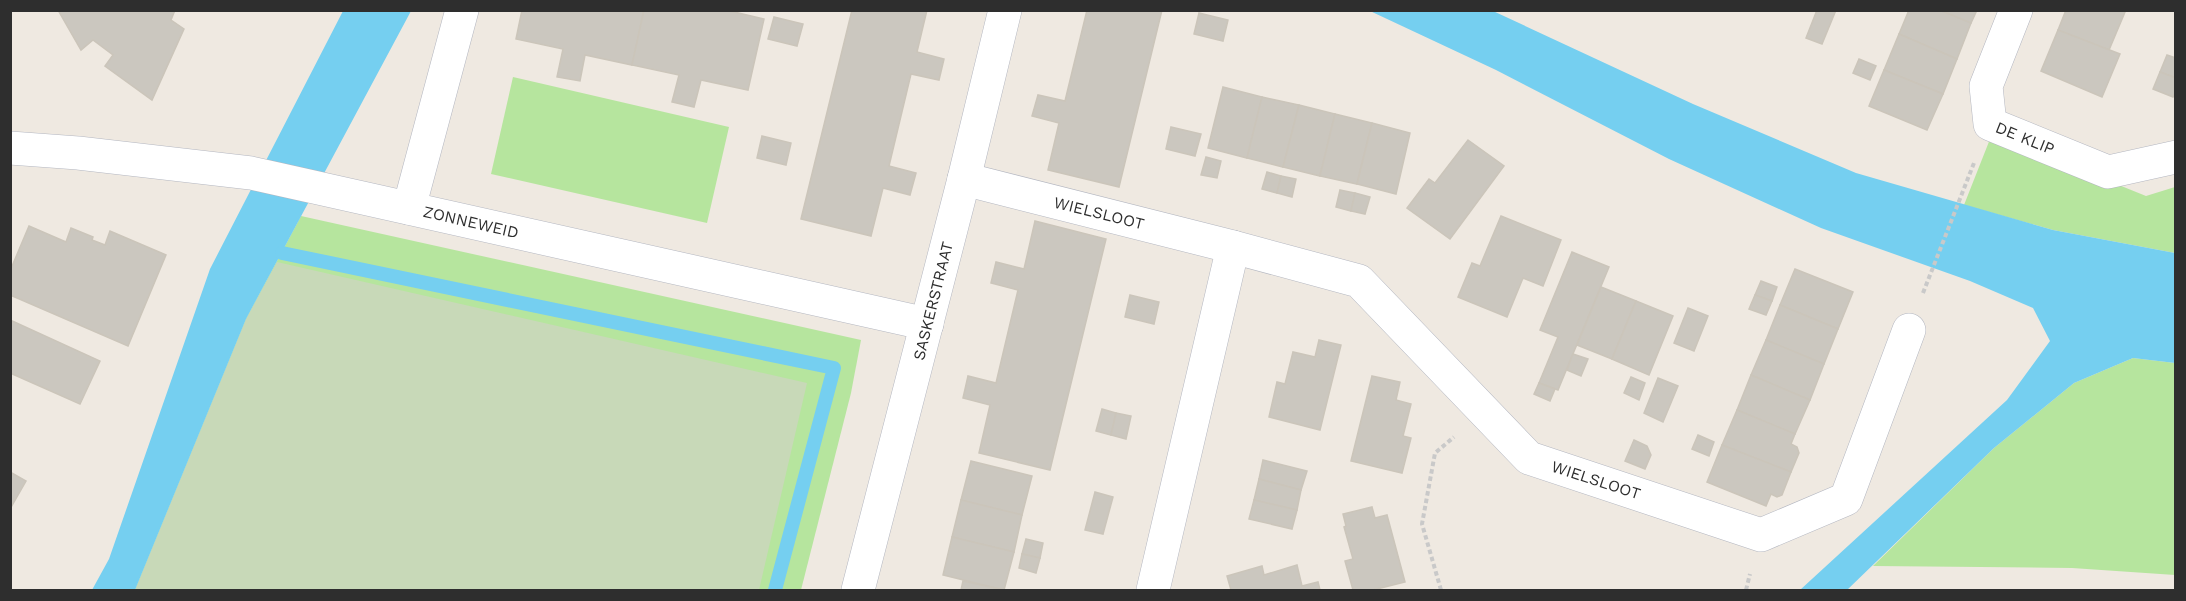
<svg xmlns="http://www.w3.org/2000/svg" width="2186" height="601" viewBox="0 0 2186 601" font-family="'Work Sans',sans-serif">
  <rect width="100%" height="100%" fill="#efe9e1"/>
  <g fill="#b6e59e">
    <polygon points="513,77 729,127 707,223 491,174"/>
    <polygon points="1992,134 2146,196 2175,187 2175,253 2053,230 1964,205"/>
    <polygon points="301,216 861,340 851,393 801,590 135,590 246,319"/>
    <polygon points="2133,358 2175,363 2175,575 2072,568 1873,566 1994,448 2074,383"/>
  </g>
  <polygon fill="#c8d9b8" points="277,262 807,383 759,590 135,590 246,319"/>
  <g fill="#75cff0">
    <polygon points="343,11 411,11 246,319 135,590 92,590 109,559 210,269"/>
    <polygon points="1370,11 1493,11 1693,104 1856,173 2053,230 2175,253 2175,363 2133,358 2074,383 1994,448 1847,590 1800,590 2007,400 2050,341 2033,308 1970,281 1821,228 1669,159 1496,70"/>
  </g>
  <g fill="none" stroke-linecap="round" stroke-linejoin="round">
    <polyline stroke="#75cff0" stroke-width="14" points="282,253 834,368 775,590"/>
  </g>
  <g fill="#cbc7bf" stroke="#cbc5ba" stroke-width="1.5">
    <polygon points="58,10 175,10 171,20 184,29 152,100 105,66 113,55 93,40 81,50"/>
    <polygon points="522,10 644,10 632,65 585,55 580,81 557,77 563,49 516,39"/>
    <polygon points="644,10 726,10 764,19 748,90 701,80 694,107 672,102 679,75 632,65"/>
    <polygon points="852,10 927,10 917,52 944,59 939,80 911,74 889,166 916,173 910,195 883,188 871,236 801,219"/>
    <polygon points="1087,10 1162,10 1119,187 1048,170 1059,123 1032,116 1038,95 1065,101"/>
    <polygon points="1817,10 1836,10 1822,44 1806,38"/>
    <polygon points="1909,10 1940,10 1971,23 1957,59 1899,34"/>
    <polygon points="1940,10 1977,10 1971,23"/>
    <polygon points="2066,10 2122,10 2125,12 2109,50 2058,30"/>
    <polygon points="1199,13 1228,20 1223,41 1194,34"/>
    <polygon points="774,17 803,24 797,46 768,39"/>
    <polygon points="2058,30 2120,54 2102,97 2041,71"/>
    <polygon points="1899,34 1957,59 1943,94 1884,70"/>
    <polygon points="2167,55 2176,58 2176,78 2160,72"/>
    <polygon points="1859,59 1876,66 1870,80 1853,73"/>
    <polygon points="1884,70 1943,94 1927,130 1869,106"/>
    <polygon points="2160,72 2176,78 2176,91 2173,97 2153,89"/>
    <polygon points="1223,87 1262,97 1247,158 1208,148"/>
    <polygon points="1262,97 1299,105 1283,167 1247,158"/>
    <polygon points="1299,105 1335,114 1320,176 1283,167"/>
    <polygon points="1335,114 1372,123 1357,184 1320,176"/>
    <polygon points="1372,123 1410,133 1396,194 1357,184"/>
    <polygon points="1171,127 1201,134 1195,156 1166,149"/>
    <polygon points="762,136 791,143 786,165 757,158"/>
    <polygon points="1468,140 1504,166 1450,239 1407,208 1429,179 1435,183"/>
    <polygon points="1206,157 1221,161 1217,178 1201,175"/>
    <polygon points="1267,172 1281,176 1277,193 1262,189"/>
    <polygon points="1281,176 1296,179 1292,197 1277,193"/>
    <polygon points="1340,190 1355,193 1351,211 1336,207"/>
    <polygon points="1355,193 1370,197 1365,214 1351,211"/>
    <polygon points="1501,216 1561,240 1543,286 1523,278 1507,317 1458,297 1472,263 1480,266"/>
    <polygon points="1035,221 1106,239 1050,470 979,453 990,405 963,398 968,376 996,383 1018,290 991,283 996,262 1024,269"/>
    <polygon points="29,226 66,242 71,228 93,237 92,240 105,245 110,231 166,255 128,346 10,295 10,271"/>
    <polygon points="1572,252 1609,267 1558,390 1539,383 1558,337 1540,330"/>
    <polygon points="1795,269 1853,292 1838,329 1780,305"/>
    <polygon points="1761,281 1777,287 1772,301 1755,295"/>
    <polygon points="1601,287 1636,301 1612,359 1577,345"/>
    <polygon points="1130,295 1159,302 1154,324 1125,317"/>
    <polygon points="1755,295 1772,301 1766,315 1749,309"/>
    <polygon points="1636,301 1673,316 1649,375 1612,359"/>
    <polygon points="1780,305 1838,329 1824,364 1766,340"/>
    <polygon points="1688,308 1708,316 1694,351 1674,343"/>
    <polygon points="10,320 100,361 80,404 10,373"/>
    <polygon points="1319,340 1341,345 1320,430 1269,417 1277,382 1285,384 1293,352 1315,357"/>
    <polygon points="1766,340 1824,364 1810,400 1751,375"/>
    <polygon points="1573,354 1588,359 1581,376 1567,370"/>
    <polygon points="1751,375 1810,400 1795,434 1737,410"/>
    <polygon points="1372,376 1400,382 1396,400 1411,404 1403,436 1411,438 1402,473 1351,461"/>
    <polygon points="1631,377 1645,383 1639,400 1624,393"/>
    <polygon points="1658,378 1678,386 1663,422 1644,413"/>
    <polygon points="1539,383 1555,389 1550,401 1534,394"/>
    <polygon points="1102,409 1116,413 1111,435 1096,431"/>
    <polygon points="1737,410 1795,434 1791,444 1797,447 1799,453 1791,472 1722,445"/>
    <polygon points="1116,413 1131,416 1126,439 1111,435"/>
    <polygon points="1698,435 1714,442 1709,456 1692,449"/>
    <polygon points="1634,440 1647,446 1651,455 1645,469 1625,461"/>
    <polygon points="1722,445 1791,472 1782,495 1777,497 1771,494 1766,506 1707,482"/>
    <polygon points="1263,460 1307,471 1301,490 1259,479"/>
    <polygon points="971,461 1032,476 1022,515 961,500"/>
    <polygon points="10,472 26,481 10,509"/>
    <polygon points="1259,479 1301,490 1297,510 1254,500"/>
    <polygon points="1095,492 1113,497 1103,534 1085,530"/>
    <polygon points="961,500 1022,515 1014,552 952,537"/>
    <polygon points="1254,500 1297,510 1292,529 1249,519"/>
    <polygon points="1372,507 1375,518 1387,515 1405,582 1373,590 1353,590 1345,561 1353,559 1344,527 1346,526 1343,514"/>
    <polygon points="952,537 1014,552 1004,590 943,575"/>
    <polygon points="1026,539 1043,543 1040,558 1022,554"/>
    <polygon points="1022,554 1040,558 1036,573 1019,568"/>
    <polygon points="1297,565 1302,586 1318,582 1320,590 1231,590 1227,576 1262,566 1264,575"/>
    <polygon points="963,581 1004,590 1005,590 961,590"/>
  </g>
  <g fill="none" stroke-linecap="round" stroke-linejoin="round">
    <g stroke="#b4b7c1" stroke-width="34">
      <g id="minor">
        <polyline points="2016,10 1986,86 1990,124 2108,172 2176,157"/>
        <polyline points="10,148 78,153 251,173 927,324"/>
        <polyline points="964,179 1233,247 1359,281 1529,458 1761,535 1846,499 1909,330"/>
        <polyline points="409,208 462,10"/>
        <polyline points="858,590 964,179 1005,10"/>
        <polyline points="1153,590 1233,247"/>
      </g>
    </g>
    <g stroke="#c9c9c9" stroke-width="4" stroke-dasharray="4.5 3" stroke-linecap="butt">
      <polyline points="1923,293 1974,163"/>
      <polyline points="1441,590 1422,524 1435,453 1454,437"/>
      <polyline points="1746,590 1750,574"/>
    </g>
    <use href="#minor" stroke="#fff" stroke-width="33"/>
  </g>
  <g text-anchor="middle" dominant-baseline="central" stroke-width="6" stroke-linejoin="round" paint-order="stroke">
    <g font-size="16" fill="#2e2e2e" stroke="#fff">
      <text transform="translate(2025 138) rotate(22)">DE KLIP</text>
      <text transform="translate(1099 213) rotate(14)">WIELSLOOT</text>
      <text transform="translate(471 222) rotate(13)">ZONNEWEID</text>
      <text transform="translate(933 301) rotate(-76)">SASKERSTRAAT</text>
      <text transform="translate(1596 480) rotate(18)">WIELSLOOT</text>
    </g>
  </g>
  <rect width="2186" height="601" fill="none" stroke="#2e2e2e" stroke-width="24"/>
</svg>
